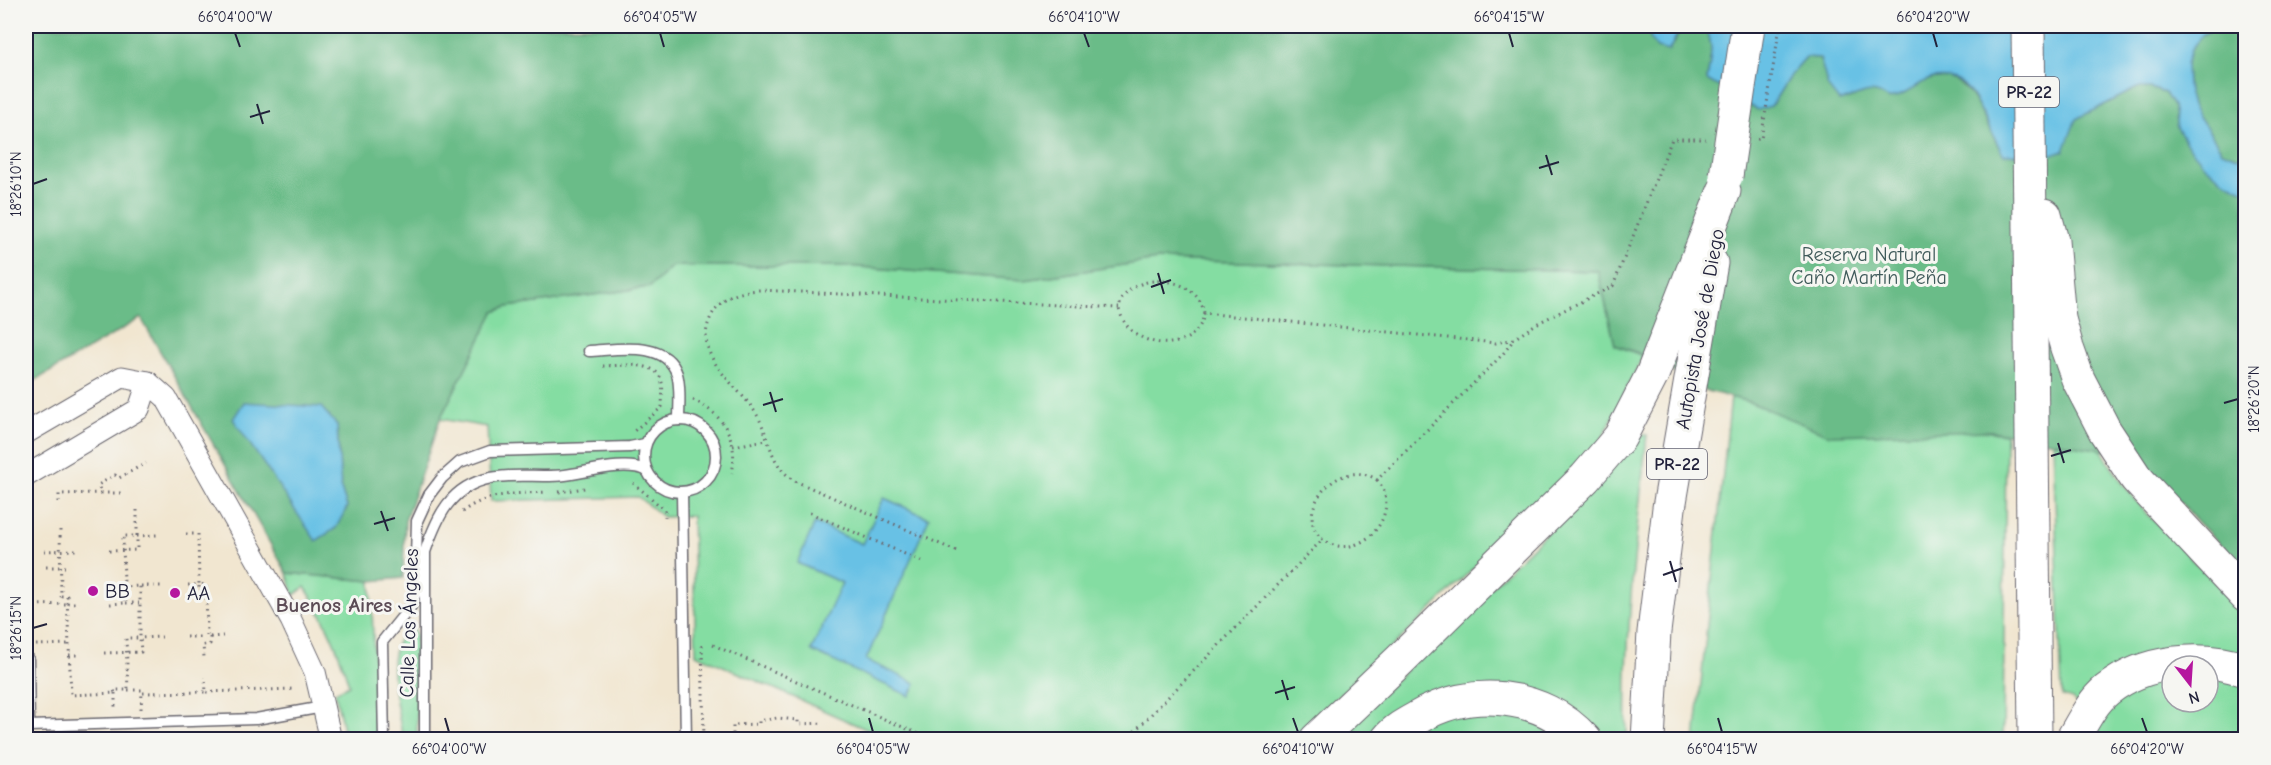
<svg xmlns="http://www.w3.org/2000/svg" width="2271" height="765" viewBox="0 0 2271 765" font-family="'Comic Neue',sans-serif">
  <rect width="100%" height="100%" fill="#f6f6f2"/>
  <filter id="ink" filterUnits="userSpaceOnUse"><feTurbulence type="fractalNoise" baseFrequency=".0167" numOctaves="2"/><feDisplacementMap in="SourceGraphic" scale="12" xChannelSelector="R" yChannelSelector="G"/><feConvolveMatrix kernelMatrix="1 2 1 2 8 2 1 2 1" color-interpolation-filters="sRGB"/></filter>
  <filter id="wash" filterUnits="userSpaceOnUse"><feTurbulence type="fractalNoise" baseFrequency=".008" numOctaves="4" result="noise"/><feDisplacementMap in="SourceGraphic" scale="24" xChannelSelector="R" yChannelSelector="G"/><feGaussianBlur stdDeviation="1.35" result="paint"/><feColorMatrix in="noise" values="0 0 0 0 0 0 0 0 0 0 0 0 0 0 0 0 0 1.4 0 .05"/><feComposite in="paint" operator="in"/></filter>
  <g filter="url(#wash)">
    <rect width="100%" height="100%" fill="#f1e6d0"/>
    <g fill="#84dda2" stroke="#53806e" stroke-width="1.5">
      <polygon points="1157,260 1598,271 1615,345 1643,356 1601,441 1425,616 1292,739 888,739 696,654 692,516 663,517 638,497 491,501 487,427 440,419 494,312 507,307 650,287 672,266 847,266 1024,280"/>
      <polygon points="1731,397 1749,402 2006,434 2003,739 1695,740"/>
      <path d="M1642,435H1647C1636,536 1624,637 1627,739L1334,740L1573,507Z"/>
      <path d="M2053,442L2101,449C2136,514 2196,560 2245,613V659L2172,666V702H2208V676L2245,685V739H2082L2092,723L2073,699L2062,696Z"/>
      <path d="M287,573L371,581L377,739H345L335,692L349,685C339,650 325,618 305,587L294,595Z"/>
      <path d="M410,624L416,635L417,739H403C399,714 386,668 397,644C400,637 406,630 410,624Z"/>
    </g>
    <g fill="#6bbc88" stroke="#466f62" stroke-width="1.5" fill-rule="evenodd">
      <path d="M26,26H1652L1674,44C1681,24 1682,26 1703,26C1716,42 1710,60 1707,80L1771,106L1791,74L1806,57L1819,58L1824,70L1849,99L1865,92L1904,94C1962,50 1974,102 1998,145L2070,132L2076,119L2137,88H2150L2165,93L2173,106L2177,127L2221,179L2245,191V569L2198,522L2138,456L1990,431L1829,435L1749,402L1708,391L1638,353L1615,345L1598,271L1157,260L1024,280L847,266H672L650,287L507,307L494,312L440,419L405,521L403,578L371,581L287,573L141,318L26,386ZM337,425L341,489L347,508L335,528Z"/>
      <polygon points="2219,26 2245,26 2245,160 2222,151 2192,106 2187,86 2186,64 2191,49 2203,34"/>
    </g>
    <g fill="#67c1e5" stroke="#447290" stroke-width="1.5">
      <path d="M1652,26H1684C1676,31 1675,43 1668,51L1657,48L1650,39Z"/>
      <path d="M1703,26H2219L2203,34L2191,49L2186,64L2187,86L2192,106L2222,151L2245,160V191L2221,179L2202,162L2186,143L2177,127L2173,106L2165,93L2150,88H2137L2076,119L2064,151L2053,155L2003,154C1993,137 1975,92 1961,83C1953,78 1942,77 1934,78C1923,80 1915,88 1905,93C1900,96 1894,98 1888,99C1869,84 1859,98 1839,101L1828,87L1820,58L1806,57L1791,74L1771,106L1758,110L1707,80C1710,60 1716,42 1703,26Z"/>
      <polygon points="244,402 321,407 337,425 341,489 347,507 336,528 316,541 233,419"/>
      <polygon points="884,498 929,518 866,660 916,683 910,696 811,651 842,583 797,563 815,523 862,544"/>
    </g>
  </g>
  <g filter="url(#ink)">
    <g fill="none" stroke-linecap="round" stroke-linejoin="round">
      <g stroke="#6a676f" stroke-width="13">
        <g id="service">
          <path d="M589,351C615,350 666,339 677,374C681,387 679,406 679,420"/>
          <circle cx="680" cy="456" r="36"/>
          <polyline points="682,492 686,740"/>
          <polyline points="28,659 29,726 256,719 323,707"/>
          <polyline points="384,740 382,642 411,606 415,595 417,521 429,495 442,478 460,462 490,451 630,447 645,444"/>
          <path d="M425,740V552C437,517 450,486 491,478C515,473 541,478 565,475C589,472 624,461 646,470"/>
        </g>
      </g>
      <g stroke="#6a676f" stroke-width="23">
        <g id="minor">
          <polyline points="26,433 122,377 148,382 166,398 291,620 315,672 331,740"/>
          <polyline points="26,476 139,409 148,382"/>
        </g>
      </g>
      <g stroke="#6a676f" stroke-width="35">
        <g id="motorway">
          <polyline points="2028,26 2035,740"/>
          <polyline points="2045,215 2052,241 2059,319 2067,348 2078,379 2105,431 2136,478 2246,596"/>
          <polyline points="1316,740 1400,660 1585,478 1620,437 1652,375 1724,191"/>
          <path d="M1387,740C1395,730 1406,724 1417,718C1470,686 1542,692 1585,740"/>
          <polyline points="1648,740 1654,632 1669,508 1711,263"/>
          <path d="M2072,740C2082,723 2092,702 2107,690C2145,660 2201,655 2246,670"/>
        </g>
      </g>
      <g stroke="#6a676f" stroke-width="3" stroke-dasharray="1.5 4.5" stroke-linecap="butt">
        <polyline points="1757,139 1761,139 1780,26"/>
        <path d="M1204,313C1198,357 1127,351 1119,308C1127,269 1198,273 1204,313L1496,343L1514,339L1536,324L1613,286L1672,139H1706"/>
        <path d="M603,366C619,366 654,360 661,379C664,387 662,398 662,407L634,431"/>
        <path d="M693,400C723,414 739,439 732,473"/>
        <polyline points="733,446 767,440"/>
        <path d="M1377,480C1396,501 1382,534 1357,544C1333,553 1307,536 1313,510C1320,482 1353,463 1377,480L1503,354L1514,339"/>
        <polyline points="633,483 665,510 665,517"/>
        <polyline points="559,492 585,488"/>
        <polyline points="101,493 122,493"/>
        <polyline points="59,502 59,494 101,493 98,485 115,475 119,478 146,463"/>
        <path d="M462,512C488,492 516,494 547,492"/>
        <polyline points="810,513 921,561"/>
        <polyline points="60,530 61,596 67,596 71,695 115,693 114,690 128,690 126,638 140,638 140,586 124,587 123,536 137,536 137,508"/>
        <polyline points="186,534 198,534 199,585 206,584 207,637 210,637 210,644 203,645 204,657"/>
        <polyline points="44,551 77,550"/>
        <polyline points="109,551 137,550 137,536 157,535"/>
        <path d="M956,551L795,481C769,465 771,439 757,415C738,383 688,356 713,313C723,296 741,291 760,290L1119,308"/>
        <polyline points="46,567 65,567"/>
        <polyline points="188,585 199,585 199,591 206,590"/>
        <polyline points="141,586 163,586"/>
        <polyline points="124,587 124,603 139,603"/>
        <polyline points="67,603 77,603"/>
        <polyline points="110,604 124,603"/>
        <polyline points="34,605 68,604"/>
        <polyline points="186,637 203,637"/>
        <polyline points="210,637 223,636"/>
        <polyline points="36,645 69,644"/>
        <polyline points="702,645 704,740"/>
        <polyline points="713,645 919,734"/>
        <polyline points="104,653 141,652 140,638 162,637"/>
        <polyline points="69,655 79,655"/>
        <polyline points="128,690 142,690 142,693 206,692 205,677"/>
        <polyline points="206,692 295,689"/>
        <polyline points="115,693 115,709"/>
        <polyline points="141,709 142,693"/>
        <polyline points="733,740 733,725 759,724 759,721 777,718 798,720 798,724 824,723"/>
        <polyline points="1126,740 1322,540"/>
      </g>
      <use href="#service" stroke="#fff" stroke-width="10"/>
      <use href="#minor" stroke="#fff" stroke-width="21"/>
      <use href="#motorway" stroke="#fff" stroke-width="33"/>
      <g stroke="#6a676f" stroke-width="35" stroke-linecap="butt">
        <polyline id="motorway-bridge" points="1726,176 1748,26"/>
      </g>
      <use href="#motorway-bridge" stroke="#fff" stroke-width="33"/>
    </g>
  </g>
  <path fill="none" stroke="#22223b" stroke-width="2" d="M235,33L240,47M660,33L664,47M1084,33L1089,47M1509,33L1513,47M1933,33L1937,47M257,104L263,124M250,117L270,111M1546,155L1552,175M1539,168L1559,162M33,184L47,179M1158,273L1164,294M1151,287L1171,280M770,392L776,412M2224,403L2238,399M763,405L783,399M2058,443L2064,463M2051,456L2071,450M381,511L388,531M374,524L395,518M1670,561L1676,582M1663,575L1683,568M33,628L47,624M1282,680L1288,700M1275,693L1295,687M445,718L449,732M869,718L873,732M1293,718L1298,732M1718,718L1722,732M2142,718L2147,732"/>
  <g fill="#b5179e" stroke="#f6f6f2" stroke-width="2">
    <circle cx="93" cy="591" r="6"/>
    <circle cx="175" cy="593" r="6"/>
  </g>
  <g text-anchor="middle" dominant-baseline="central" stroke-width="6" stroke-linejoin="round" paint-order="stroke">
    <g fill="#f6f6f2" stroke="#626272" stroke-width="1.5">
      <rect x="1999" y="77" width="60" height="30" rx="4.5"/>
      <rect x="1647" y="449" width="60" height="30" rx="4.5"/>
    </g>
    <g font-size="18" font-weight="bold" fill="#22223b">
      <text x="2029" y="92">PR-22</text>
      <text x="1677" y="464">PR-22</text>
    </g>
    <g font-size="20" fill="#3f5a5a" stroke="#f6f6f2">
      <text x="1869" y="254">Reserva Natural<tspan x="1869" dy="23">Caño Martín Peña</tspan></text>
    </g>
    <g font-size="20" fill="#22223b" stroke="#f6f6f2">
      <text transform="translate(1700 329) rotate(-80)">Autopista José de Diego</text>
      <text transform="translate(409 623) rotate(-88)">Calle Los Ángeles</text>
    </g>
    <g font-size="20" fill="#22223b" stroke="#f6f6f2" text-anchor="start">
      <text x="105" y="591">BB</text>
      <text x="187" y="593">AA</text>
    </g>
    <g font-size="21" font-weight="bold" fill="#5c4c56" stroke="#f6f6f2">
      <text x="334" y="605">Buenos Aires</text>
    </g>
  </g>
  <rect width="2271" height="765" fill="none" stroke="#f6f6f2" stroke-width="66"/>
  <g transform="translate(2190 684) rotate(163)"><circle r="28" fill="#f6f6f2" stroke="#a1a1a9" stroke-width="1.5"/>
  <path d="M0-4.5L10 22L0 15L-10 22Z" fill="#b5179e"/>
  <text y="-9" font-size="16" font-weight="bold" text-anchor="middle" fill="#22223b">N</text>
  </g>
  <rect x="33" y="33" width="2205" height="699" fill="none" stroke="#22223b" stroke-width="2"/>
  <g font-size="15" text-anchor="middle" fill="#22223b">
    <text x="235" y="22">66°04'00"W</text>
    <text x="660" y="22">66°04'05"W</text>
    <text x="1084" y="22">66°04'10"W</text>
    <text x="1509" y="22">66°04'15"W</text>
    <text x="1933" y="22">66°04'20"W</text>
    <text transform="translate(16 184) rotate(-90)" y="5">18°26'10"N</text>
    <text transform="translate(2254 399) rotate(-90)" y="5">18°26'20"N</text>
    <text transform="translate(16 628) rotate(-90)" y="5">18°26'15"N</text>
    <text x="449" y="754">66°04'00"W</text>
    <text x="873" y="754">66°04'05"W</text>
    <text x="1298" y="754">66°04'10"W</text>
    <text x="1722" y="754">66°04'15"W</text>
    <text x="2147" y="754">66°04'20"W</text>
  </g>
</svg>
